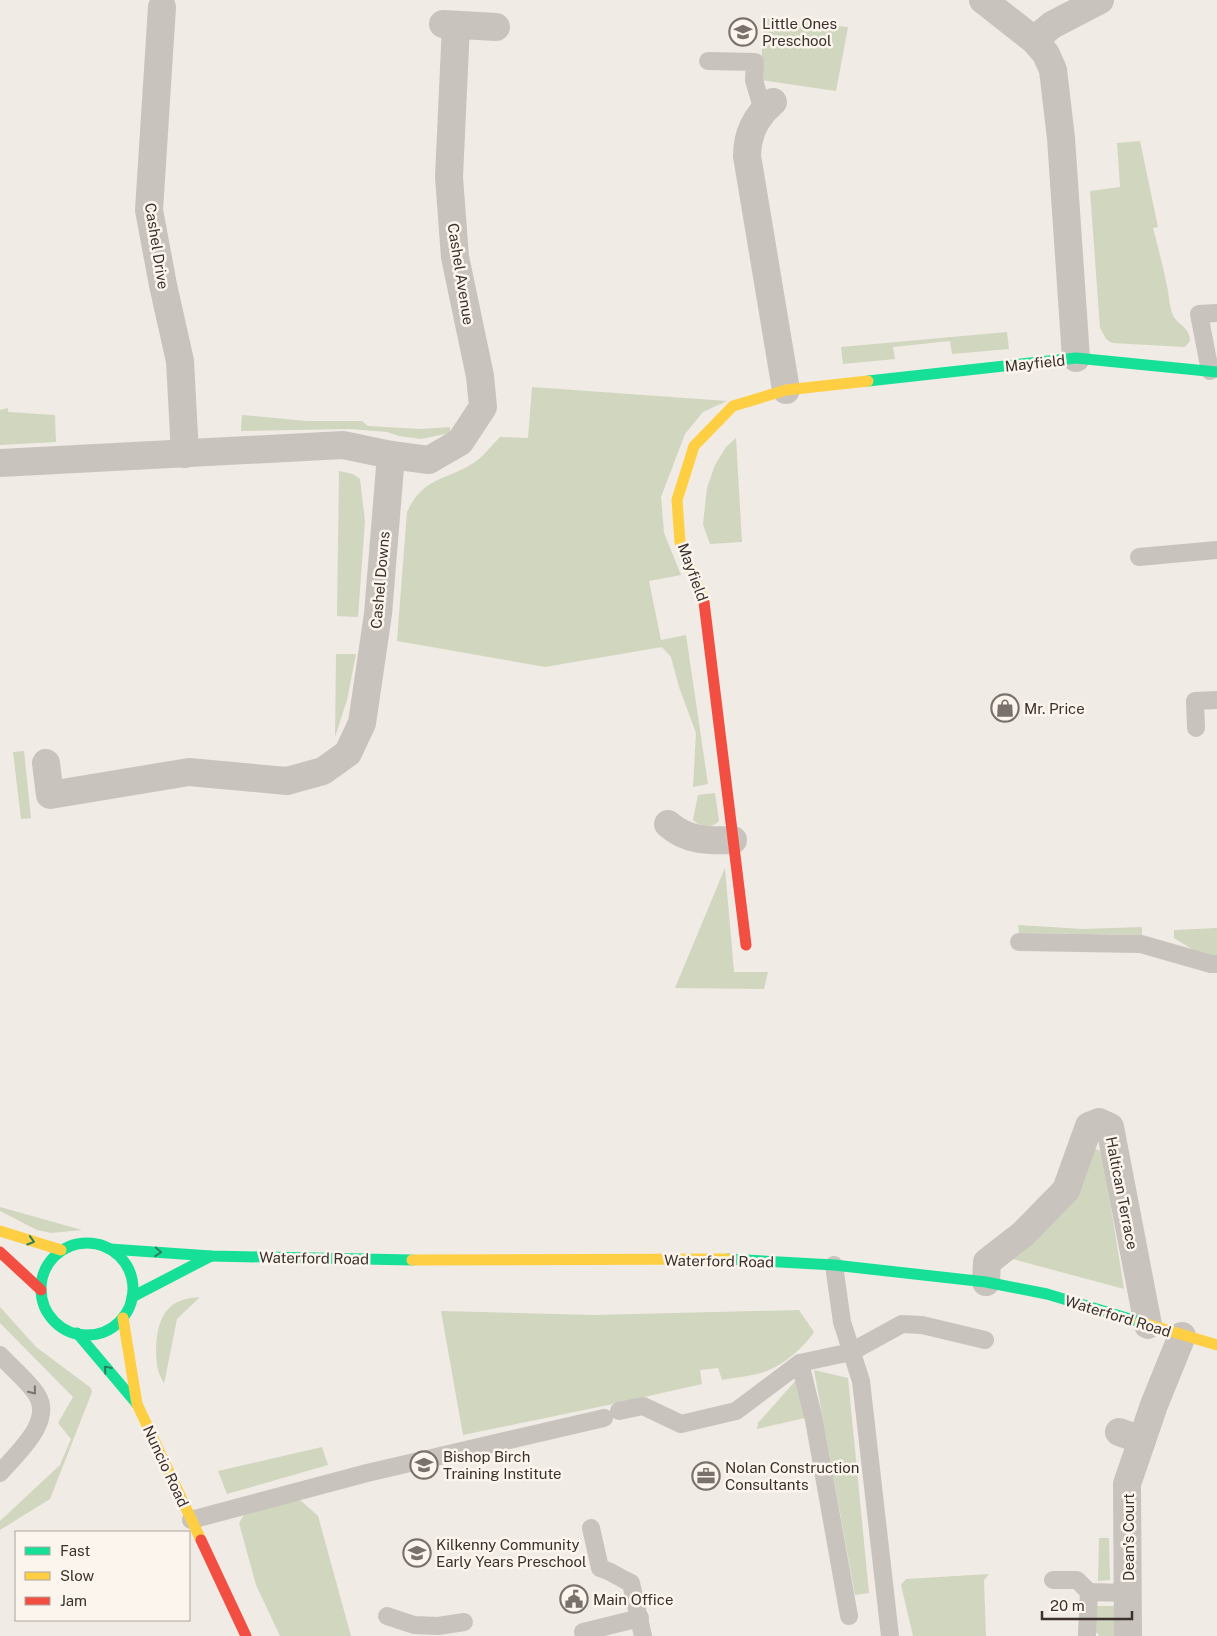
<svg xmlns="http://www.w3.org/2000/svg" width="1217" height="1636" viewBox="0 0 1217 1636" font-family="'Public Sans',sans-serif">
  <rect width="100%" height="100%" fill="#f0ebe5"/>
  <g fill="#d1d6bf">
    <polygon points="764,18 848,27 836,91 760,80"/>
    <path d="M1140,141L1158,227L1153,228C1158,247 1163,266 1167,286C1169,294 1169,304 1172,313C1176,325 1190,326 1190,341L1185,347L1112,343L1106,339L1100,328L1090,191L1120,187L1117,143Z"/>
    <polygon points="1007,332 1009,349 952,354 950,341 893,347 895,359 843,364 841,347"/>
    <path d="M532,387L727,401L703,412L685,434L661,497L664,533L681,575L649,581L661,640L686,635L708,784L693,787L696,733L679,687L671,657L662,647L545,667L397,641L407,512C423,478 443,481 472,464C482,458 492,445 500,437L528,438Z"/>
    <polygon points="8,408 8,412 55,415 56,442 0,445 0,410"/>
    <polygon points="242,415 307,421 362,421 368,426 421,429 450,427 450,433 421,439 399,436 387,432 350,429 241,431"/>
    <polygon points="736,438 742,542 710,544 703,524 707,488 715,465 726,447"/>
    <polygon points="339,471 353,474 360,479 365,521 358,617 337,616"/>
    <polygon points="336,654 356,654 347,700 335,737"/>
    <polygon points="24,751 31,818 21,819 13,752"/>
    <path d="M715,793L719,821C712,829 700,827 693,820L698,795Z"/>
    <polygon points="725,868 734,972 768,972 764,989 675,988"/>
    <polygon points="1018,925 1083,929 1142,927 1142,935 1019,933"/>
    <polygon points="1217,928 1217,956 1205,957 1174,938 1174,930"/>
    <polygon points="1091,1148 1102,1151 1124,1289 1009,1258"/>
    <polygon points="0,1207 82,1230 51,1233 37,1230 0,1211"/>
    <path d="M200,1297L177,1319L164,1384C162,1379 159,1374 158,1370C154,1350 155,1316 174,1304C182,1299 190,1298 200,1297Z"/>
    <polygon points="0,1307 36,1347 91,1388 92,1392 50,1499 0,1530 0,1521 60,1465 71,1439 58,1423 73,1397 0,1323"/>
    <path d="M799,1310L814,1332C804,1347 786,1363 769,1370C756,1376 736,1377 722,1380L718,1368L700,1370L702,1384L613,1404L463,1435L441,1311L594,1315Z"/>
    <polygon points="814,1370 848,1378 869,1593 855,1595"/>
    <polygon points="797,1379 805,1418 757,1429 758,1423"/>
    <polygon points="322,1447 328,1465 227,1494 218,1471"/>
    <polygon points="298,1498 318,1516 351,1636 280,1636 256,1585 239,1523 244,1515"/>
    <polygon points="1099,1538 1109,1538 1110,1580 1098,1581"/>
    <polygon points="989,1574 984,1580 986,1636 913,1636 901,1585 906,1579"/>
    <polygon points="1093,1606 1114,1606 1115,1636 1099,1636 1098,1633 1094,1633"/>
  </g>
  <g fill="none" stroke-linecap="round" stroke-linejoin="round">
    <g stroke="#c9c3be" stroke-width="18">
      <polyline points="708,61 755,62 754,80 763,111"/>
      <polyline points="1210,371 1199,314 1217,313"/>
      <polyline points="1139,557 1217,550"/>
      <polyline points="1196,728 1195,701 1217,700"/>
      <polyline points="1019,942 1141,944 1211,964 1217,964"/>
      <polyline points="834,1265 842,1322 861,1381 890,1636"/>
      <path d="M0,1355C11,1367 29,1382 37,1395C54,1422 16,1454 0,1473"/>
      <polyline points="800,1363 814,1420 849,1616"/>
      <polyline points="619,1411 643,1406 681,1424 736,1411 800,1363 851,1352 902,1324 922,1325 985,1340"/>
      <polyline points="191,1520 367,1473 604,1418"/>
      <path d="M591,1528L600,1568C611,1571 620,1578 631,1583L643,1636"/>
      <polyline points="1053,1580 1077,1580 1089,1592 1128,1593"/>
      <polyline points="387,1616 414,1625 438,1626 464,1622"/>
      <polyline points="583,1632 640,1618"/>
      <polyline points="1087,1634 1089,1592"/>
    </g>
    <g stroke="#c9c3be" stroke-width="28">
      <polyline points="983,0 1034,40 1046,54 1053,70 1061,138 1076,358"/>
      <polyline points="162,7 149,210 163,285 180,361 185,454"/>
      <polyline points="443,24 496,27"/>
      <polyline points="1034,40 1052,25 1100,0"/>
      <path d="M773,102C756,116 747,133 747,156L786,390"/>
      <polyline points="0,463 343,445 391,455 429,460 460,442 483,407 480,376 455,257 449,177 456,25"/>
      <polyline points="46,763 50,795 189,772 287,781 323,771 348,753 362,723 378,614 391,455"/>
      <path d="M668,824C687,841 708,841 733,840"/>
      <polyline points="986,1282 987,1262 1023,1234 1066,1190 1089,1126 1099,1122 1110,1127 1148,1325"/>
      <polyline points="1119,1432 1142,1440"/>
      <polyline points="1128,1636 1127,1484 1154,1405 1182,1336"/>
    </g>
    <g stroke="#16e098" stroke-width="11">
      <polyline points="868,381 1076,358 1217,372"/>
      <circle cx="87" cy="1289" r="46"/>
      <polyline points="110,1249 211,1256 412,1260"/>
      <polyline points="728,1259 834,1265 986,1282 1047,1294 1140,1322"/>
      <polyline points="132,1297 211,1256"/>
      <polyline points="77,1333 137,1404"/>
    </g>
    <g stroke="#ffcf43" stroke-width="11">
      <polyline points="704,602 680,542 677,500 694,446 733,406 786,390 868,381"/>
      <polyline points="0,1231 61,1250"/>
      <polyline points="412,1260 728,1259"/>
      <polyline points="123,1318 137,1404 201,1540"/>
      <polyline points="1140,1322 1217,1345"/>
    </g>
    <g stroke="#f24e42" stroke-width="11">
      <polyline points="704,602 746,945"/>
      <polyline points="0,1252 41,1290"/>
      <polyline points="201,1540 246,1636"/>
    </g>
  </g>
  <defs><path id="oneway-chevron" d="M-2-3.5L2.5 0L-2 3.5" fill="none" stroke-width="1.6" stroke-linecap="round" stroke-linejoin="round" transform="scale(1.25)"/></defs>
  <g stroke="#2a7f5c">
    <use href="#oneway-chevron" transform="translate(31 1241) rotate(17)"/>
    <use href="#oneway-chevron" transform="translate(158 1252) rotate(4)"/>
    <use href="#oneway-chevron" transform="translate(107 1369) rotate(-131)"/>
  </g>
  <use stroke="#7b726d" href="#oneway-chevron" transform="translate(33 1391) rotate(51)"/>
  <defs>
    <g id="school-ring" transform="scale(1.4375)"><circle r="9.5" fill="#fbf5ee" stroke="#7a716c" stroke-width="1.5"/><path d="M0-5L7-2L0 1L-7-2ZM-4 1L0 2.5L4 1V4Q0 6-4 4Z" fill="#7a716c"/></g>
    <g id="shop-ring" transform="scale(1.4375)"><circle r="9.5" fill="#fbf5ee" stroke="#7a716c" stroke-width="1.5"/><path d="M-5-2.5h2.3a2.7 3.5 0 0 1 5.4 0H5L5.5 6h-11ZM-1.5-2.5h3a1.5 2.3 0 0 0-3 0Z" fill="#7a716c"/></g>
    <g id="university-ring" transform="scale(1.4375)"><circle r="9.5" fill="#fbf5ee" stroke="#7a716c" stroke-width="1.5"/><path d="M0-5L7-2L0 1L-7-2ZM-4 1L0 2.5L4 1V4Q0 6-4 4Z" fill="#7a716c"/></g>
    <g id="office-ring" transform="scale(1.4375)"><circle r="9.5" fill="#fbf5ee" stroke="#7a716c" stroke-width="1.5"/><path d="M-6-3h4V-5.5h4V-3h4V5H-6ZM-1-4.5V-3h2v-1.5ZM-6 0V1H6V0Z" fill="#7a716c"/></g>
    <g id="civic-ring" transform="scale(1.4375)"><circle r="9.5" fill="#fbf5ee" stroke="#7a716c" stroke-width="1.5"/><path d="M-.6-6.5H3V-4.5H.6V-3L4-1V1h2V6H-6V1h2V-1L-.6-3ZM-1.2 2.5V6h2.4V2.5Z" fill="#7a716c"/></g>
  </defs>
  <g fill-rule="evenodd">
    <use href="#school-ring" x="743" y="32"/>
    <use href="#shop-ring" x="1005" y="708"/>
    <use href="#university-ring" x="424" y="1465"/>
    <use href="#office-ring" x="706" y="1476"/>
    <use href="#school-ring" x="417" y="1553"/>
    <use href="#civic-ring" x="574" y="1599"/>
  </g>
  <g text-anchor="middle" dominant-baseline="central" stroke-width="5" stroke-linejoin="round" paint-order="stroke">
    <g font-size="15" fill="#3b302b" stroke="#fbf5ee" text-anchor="start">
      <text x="762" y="23">Little Ones<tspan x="762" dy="17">Preschool</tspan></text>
      <text x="1024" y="708">Mr. Price</text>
      <text x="443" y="1456">Bishop Birch<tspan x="443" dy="17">Training Institute</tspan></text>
      <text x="725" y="1467">Nolan Construction<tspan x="725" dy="17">Consultants</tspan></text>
      <text x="436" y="1544">Kilkenny Community<tspan x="436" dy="17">Early Years Preschool</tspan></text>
      <text x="593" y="1599">Main Office</text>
    </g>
    <g font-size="15" fill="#3b302b" stroke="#fbf5ee">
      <text transform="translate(157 246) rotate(81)">Cashel Drive</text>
      <text transform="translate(461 274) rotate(81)">Cashel Avenue</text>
      <text transform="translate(1035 363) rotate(-6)">Mayfield</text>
      <text transform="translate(693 572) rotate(70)">Mayfield</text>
      <text transform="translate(380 580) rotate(-85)">Cashel Downs</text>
      <text transform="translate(1122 1193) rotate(79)">Haltican Terrace</text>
      <text transform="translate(314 1258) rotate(1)">Waterford Road</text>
      <text transform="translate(719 1261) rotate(1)">Waterford Road</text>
      <text transform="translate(1118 1316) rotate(17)">Waterford Road</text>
      <text transform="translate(166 1466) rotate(65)">Nuncio Road</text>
      <text transform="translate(1128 1537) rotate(-90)">Dean's Court</text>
    </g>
  </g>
  <rect x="15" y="1531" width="175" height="90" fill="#fbf5ee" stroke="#aea6a0"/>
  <rect x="25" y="1547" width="25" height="8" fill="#16e098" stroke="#aea6a0"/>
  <text x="60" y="1556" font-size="15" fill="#3b302b">Fast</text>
  <rect x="25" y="1572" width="25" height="8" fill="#ffcf43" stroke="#aea6a0"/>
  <text x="60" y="1581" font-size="15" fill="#3b302b">Slow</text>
  <rect x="25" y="1597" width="25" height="8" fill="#f24e42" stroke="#aea6a0"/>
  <text x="60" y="1606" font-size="15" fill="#3b302b">Jam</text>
  <path d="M1042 1611v8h90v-8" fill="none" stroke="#3b302b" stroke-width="2.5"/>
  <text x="1050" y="1611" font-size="15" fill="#3b302b" stroke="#fbf5ee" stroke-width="4" paint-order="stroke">20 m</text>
</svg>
